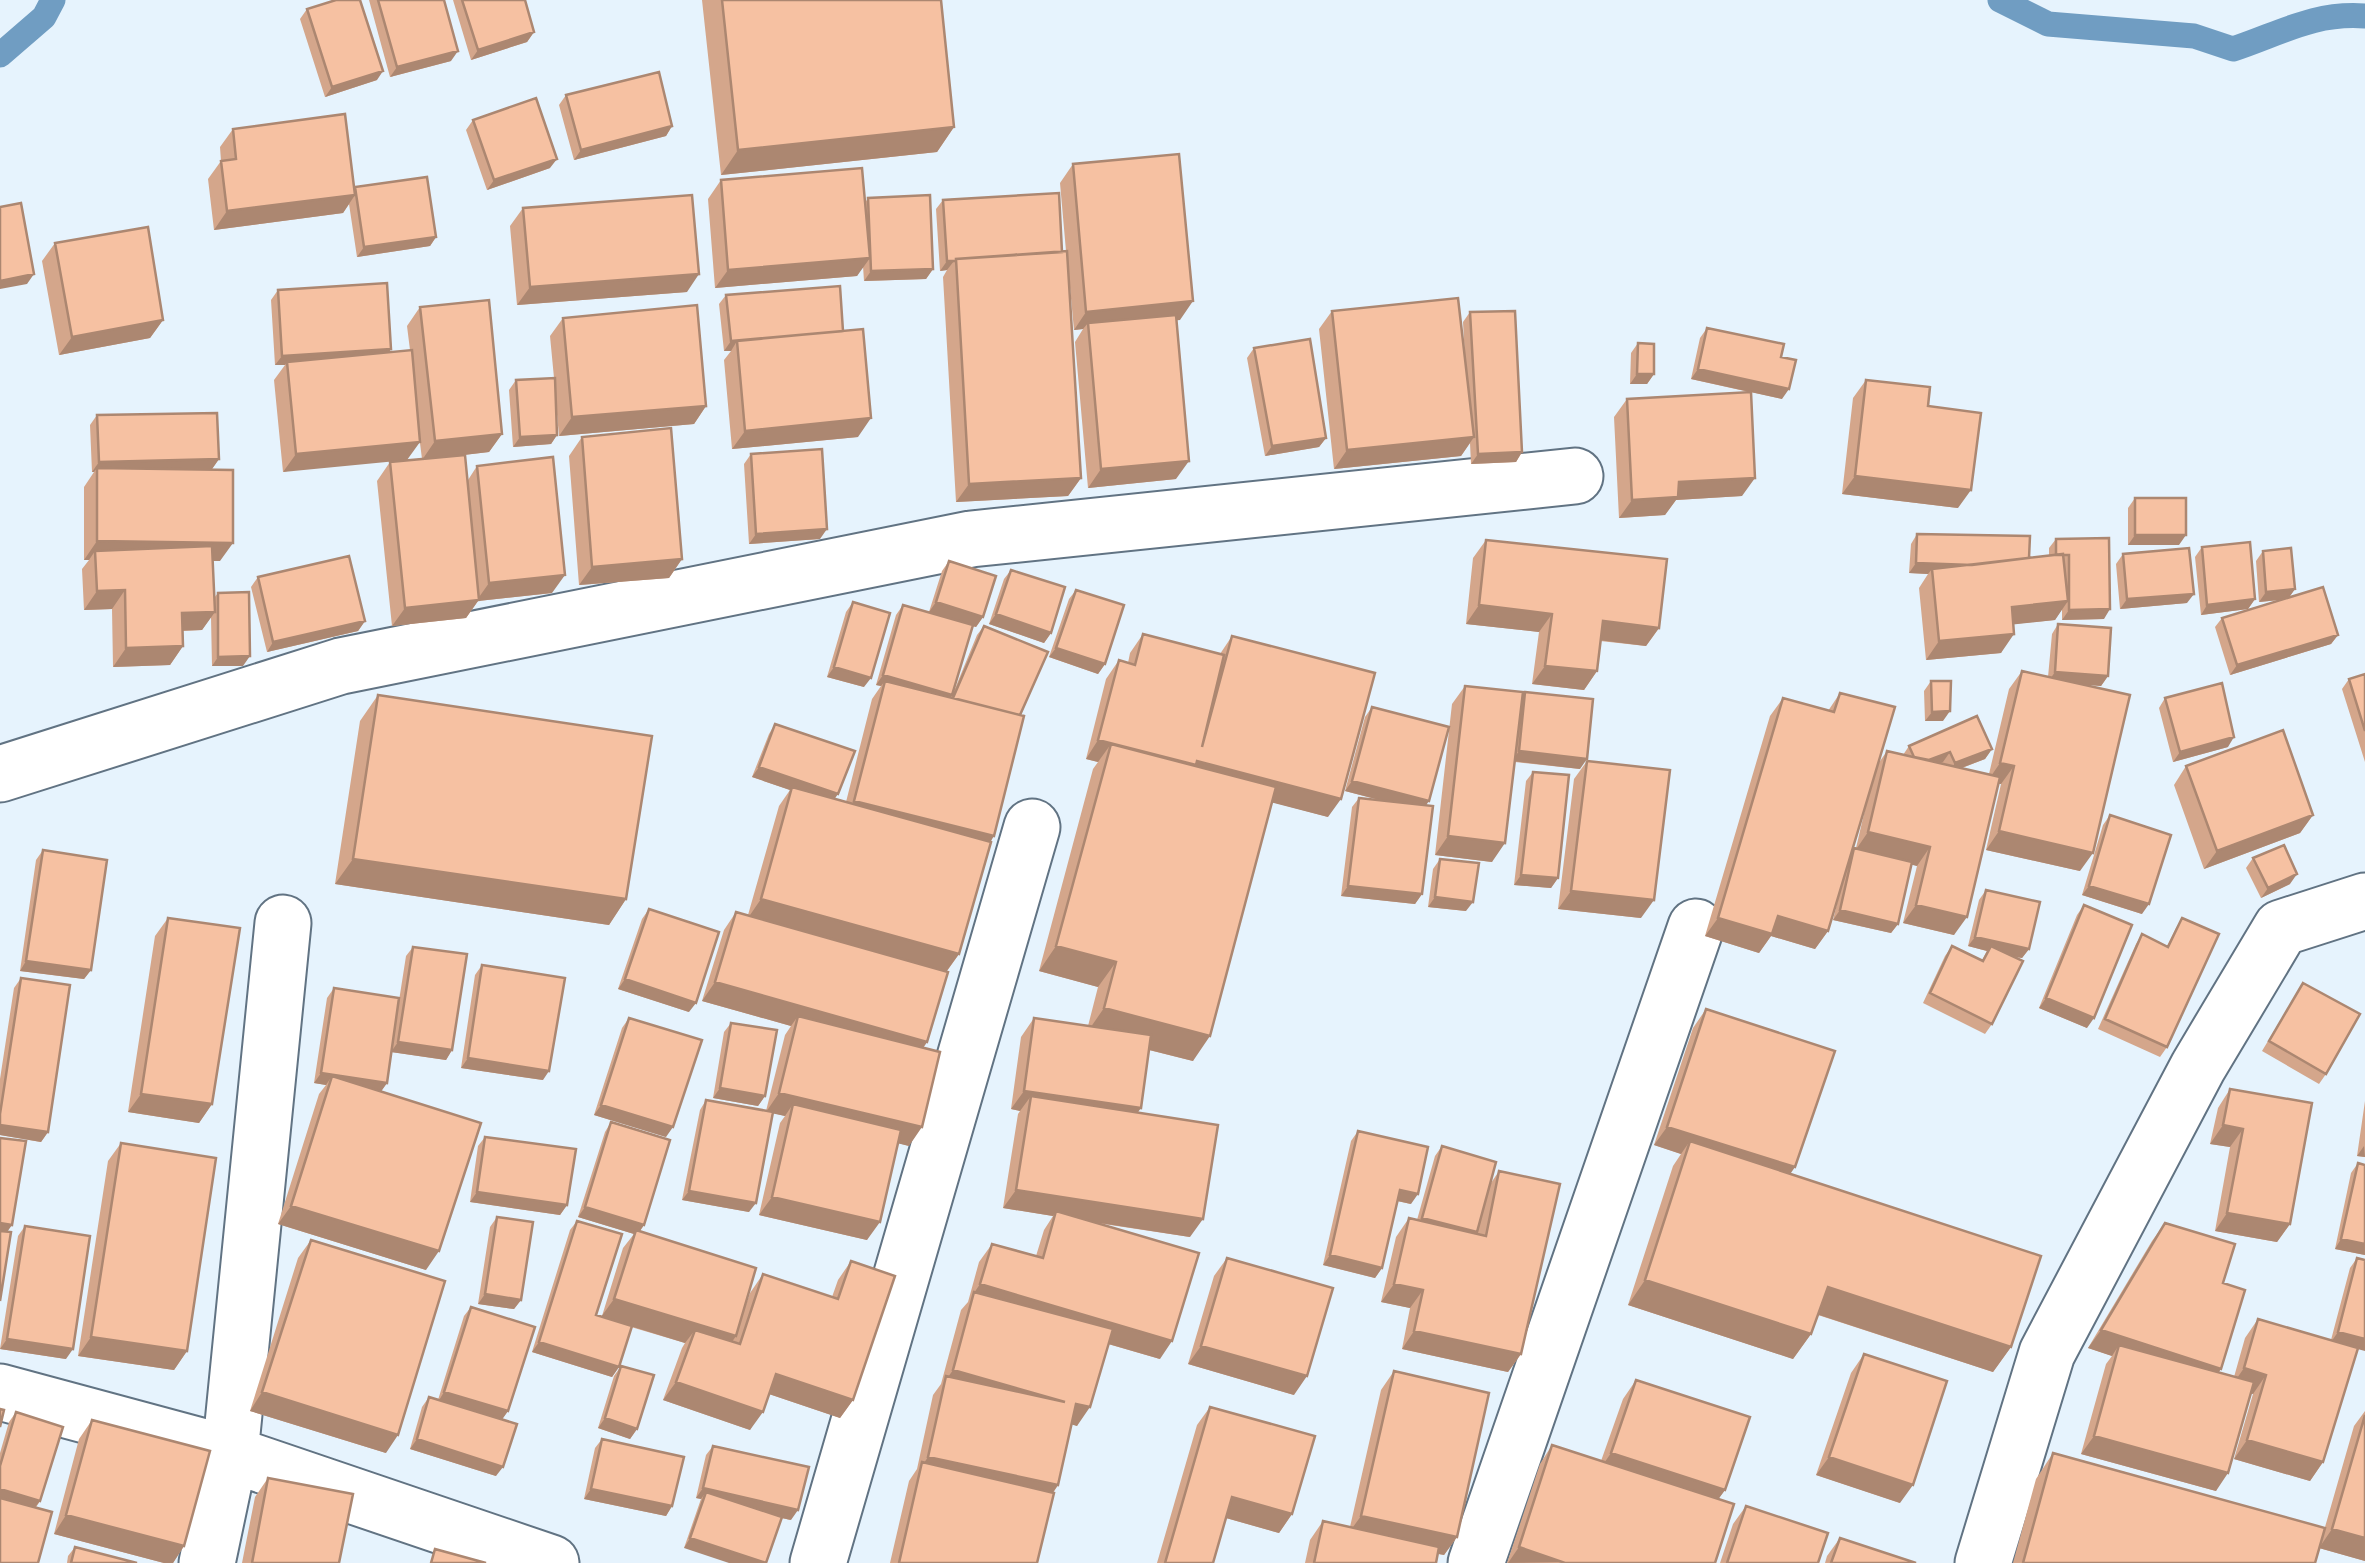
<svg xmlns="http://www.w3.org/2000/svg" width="2365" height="1563" font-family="'IBM Plex Serif',serif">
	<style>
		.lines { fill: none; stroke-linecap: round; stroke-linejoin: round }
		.stream { stroke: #709dc2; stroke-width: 25 }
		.street-casing { stroke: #617383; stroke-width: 59 }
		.street { stroke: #fff; stroke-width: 55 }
		.wall { fill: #d4a68b; fill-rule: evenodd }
		.shaded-wall { fill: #ac8771 }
		.building { fill: #f6c1a2; stroke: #ac8771; stroke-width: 2.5 }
	</style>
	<rect width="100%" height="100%" fill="#e6f3fd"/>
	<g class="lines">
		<path class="stream" d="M2000,0L2048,24L2194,36L2233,49C2279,34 2314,12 2365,16
			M0,55L44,17L53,0"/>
		<defs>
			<path id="street" d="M0,774L341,666L971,539L1575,476
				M0,1392L230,1454L551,1563
				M207,1563L230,1454L283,923
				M818,1563L1032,827
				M1476,1563L1696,927
				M1983,1563L2047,1353L2198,1067L2281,928L2365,901"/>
		</defs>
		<use href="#street" class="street-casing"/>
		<use href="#street" class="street"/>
	</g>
	<path class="wall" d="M369,0H444L451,61L390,77Z
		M453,0H525L534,32L527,42L471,60Z
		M702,0H941L954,127L937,152L721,175Z
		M307,9L377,80L325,97L300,19Z
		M566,95L672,126L666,136L574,160L559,105Z
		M473,120L550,168L487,190L466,130Z
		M233,129L354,188L436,237L430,246L357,257L349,204L343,213L214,230L208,179L221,161L220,147Z
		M1073,164L1180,320H1176V479L1088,488L1075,342L1083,329L1074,330L1069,277L1081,478L1068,496L956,502L943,277L947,270L940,271L936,209L943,200L1062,252L1066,251L1060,183Z
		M721,180L865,203L868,198L933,269L926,279L864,281L863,266L857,276L715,288L708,199Z
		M523,208L687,292L517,305L510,226Z
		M55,243L163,320L150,338L59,355L42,261Z
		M278,290L391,349L389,352L410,350L407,326L420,307L502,434L489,452L437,458L468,480L477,466L552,593L478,601L466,618L392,626L377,481L390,462L422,459L420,443L283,472L274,380L285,365H275L271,300Z
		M726,295L843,331L858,437L732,449L724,360L731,351H724L719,304Z
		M1332,311L1465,359L1463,322L1470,312L1522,452L1516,462L1471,464L1470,443L1461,456L1334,469L1319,329Z
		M563,318L706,406L694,424L559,436L556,403L557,435L551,444L513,447L509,390L516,380L554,378L550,336Z
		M1707,328L1781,357L1782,399L1751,392L1742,496L1676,500L1665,515L1619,518L1614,417L1627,399L1749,392L1691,379L1700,338Z
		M1638,343L1654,374L1647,384H1630L1631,353Z
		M1254,348L1326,438L1319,447L1265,456L1247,358Z
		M1866,380L1928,406L1958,508L1842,494L1853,398Z
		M97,415L219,459L212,469L220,561H213L214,598L218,593L243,666H212L211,617L202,630L183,631V646L170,665L113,667L112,609L84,610L82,569L89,560H84V487L94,472H92L90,425Z
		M582,437L682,559L669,578L579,585L569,456Z
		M751,454L820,539L749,544L744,464Z
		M2135,498L2179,545H2128V508Z
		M1917,534L2029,558L2049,556V548L2056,539L2109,538L2104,619L2062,620V609L2055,620L2013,624L2001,653L1926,660L1919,588L1928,574L1909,573L1911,544Z
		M1486,540L1659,628L1646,646L1600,641L1597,671L1584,690L1532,684L1539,632L1466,624L1473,558Z
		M2202,547L2255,599L2248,609L2201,615L2195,557Z
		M2263,551L2295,589L2289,597L2338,635L2331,644L2230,675L2215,627L2222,618L2280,600L2259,602L2256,561Z
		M2123,554L2187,603L2120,609L2116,564Z
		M949,561L983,617L976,627L972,626L954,691L977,635L984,626L1020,715L991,842L959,954L947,971L927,1042L923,1048L909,1146L898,1143L867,1240L759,1215L780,1123L785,1116L773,1113L749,1212L682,1200L700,1110L706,1100L766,1111L785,1035L791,1026L702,1001L724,930L736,912L748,915L779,806L790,790L752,777L769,734L775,724L835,799L846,802L872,699L881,686L876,685L896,615L903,605L929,612L942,571Z
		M1011,570L1051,633L1044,643L989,624L1004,579Z
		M258,577L365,621L358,631L267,652L251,587Z
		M1076,590L1105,664L1098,674L1049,657L1069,599Z
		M853,602L864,687L827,677L846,612Z
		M2058,624L2108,676L2101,686L2082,684L2080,871L1986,850L2001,784H1998L1954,935L1903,923L1917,866L1911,864L1898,924L1891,933L1833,920L1840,891L1828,931L1815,949L1771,936L1759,953L1705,936L1770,716L1783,698L1828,711L1840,693L1878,764L1887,751L1903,755L1909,746L1992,749L1985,759L1962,768L1989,774L2009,689L2022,671L2048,677L2052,634ZM1867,801L1856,848L1852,852Z
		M1143,634L1220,654L1232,636L1328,817L1272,802L1193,1061L1149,1050L1137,1112L1190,1237L1097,1223L1160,1359L1108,1344L1077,1426L1072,1424L1058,1485L1053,1493L1037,1563H890L909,1481L917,1469L933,1395L941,1384L961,1310L968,1302L979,1262L992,1244L1036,1256L1044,1230L1053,1216L1003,1208L1018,1114L1020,1111L1011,1109L1021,1037L1034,1018L1088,1026L1098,987L1039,971L1093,769L1098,762L1086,759L1106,679L1119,660L1128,663L1130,653Z
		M2365,674V762L2342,689L2349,679Z
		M1931,681L1943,721H1925L1924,691Z
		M1465,686L1522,696L1525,692L1580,769L1515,762L1492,862L1435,855L1452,704Z
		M378,695L626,899L609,925L335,884L360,721Z
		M2165,698L2228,747L2173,762L2159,708Z
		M1372,707L1426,805L1422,894L1415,904L1341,896L1352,807L1359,798L1379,800L1345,791L1365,717Z
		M1587,761L1641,918L1558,909L1574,779Z
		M2186,766L2313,815L2300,833L2204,869L2174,785Z
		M1533,772L1558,878L1551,888L1514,885L1526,781Z
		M2110,815L2142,914L2082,895L2103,825Z
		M43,850L91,970L84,979L20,971L36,860Z
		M2253,858L2290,884L2261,898L2246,868Z
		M1440,859L1466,911L1428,907L1433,869Z
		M1986,890L2029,949L2022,958L2014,957L1992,1024L1985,1034L1923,1003L1945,956L1952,946L1982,960L1987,951L1968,946L1979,900Z
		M2084,905L2087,1028L2039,1008L2077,915Z
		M649,909L689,1012L618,989L642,919Z
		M168,918L212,1104L199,1123L128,1112L155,936Z
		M2182,918L2167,1047L2160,1057L2098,1029L2136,944L2142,934L2167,946L2176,928Z
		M413,947L452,1050L446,1060L391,1052L406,956Z
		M482,965L543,1080L461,1068L475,975Z
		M21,978L48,1132L41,1142L0,1135V1079L14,988Z
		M2303,983L2326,1074L2319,1084L2262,1051Z
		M334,988L387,1083L381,1091L426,1270L278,1224L319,1094L326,1085L314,1083L327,998Z
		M1706,1009L1790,1174L2011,1347L1993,1372L1818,1315L1811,1334L1793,1359L1628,1305L1673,1166L1681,1154L1654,1145L1693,1028Z
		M629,1018L666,1137L594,1115L622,1028Z
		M731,1023L765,1096L758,1106L713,1098L724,1032Z
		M2230,1089L2290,1224L2277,1242L2215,1231L2230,1147L2210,1144L2218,1108Z
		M2365,1101V1157L2357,1156Z
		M611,1122L644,1225L640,1231L738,1327L750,1293L763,1274L832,1297L838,1280L851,1261L853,1400L840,1418L769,1394L750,1430L663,1400L682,1348L685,1343L631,1327L619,1367L612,1377L532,1352L570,1230L577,1221L596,1315L602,1316L623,1248L634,1234L578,1217L605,1132Z
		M1358,1131L1411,1204L1397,1201L1382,1268L1375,1278L1323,1265L1351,1141Z
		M485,1137L567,1205L560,1215L470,1202L478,1146Z
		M121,1143L187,1351L174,1370L78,1356L108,1161Z
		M1442,1146L1489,1186L1499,1171L1521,1354L1508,1372L1402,1349L1410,1308L1381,1302L1396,1237L1409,1218L1417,1220L1435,1156Z
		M2358,1163L2365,1255L2335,1249L2351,1173Z
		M497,1217L521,1300L514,1309L478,1304L490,1227Z
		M2165,1223L2223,1283L2221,1369L2218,1372L2234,1377L2245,1338L2258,1319L2331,1340L2350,1268L2357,1258L2358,1349L2323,1462L2310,1481L2234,1459L2253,1394L2251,1393L2216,1491L2081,1454L2106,1364L2112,1356L2088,1348L2152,1241Z
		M25,1226L66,1359L0,1349L18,1236Z
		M311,1240L386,1453L250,1411L298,1258Z
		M1227,1258L1294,1395L1188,1364L1214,1276Z
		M471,1307L508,1411L502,1419L496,1476L410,1449L422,1407L429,1397L438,1400L464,1316Z
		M1864,1354L1900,1503L1816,1475L1851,1373Z
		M621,1366L637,1429L630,1439L598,1428L614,1376Z
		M1394,1371L1457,1537L1444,1555L1438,1554L1436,1563H1305L1310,1540L1323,1521L1350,1527L1381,1390Z
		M1636,1380L1725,1490L1718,1499L1715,1563H1507L1540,1464L1552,1445L1601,1461L1623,1399Z
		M1210,1407L1292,1514L1279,1533L1226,1518L1213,1563H1157L1197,1425Z
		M2365,1411V1561L2319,1548L2354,1426Z
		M16,1412L40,1501L0,1563V1453L9,1422Z
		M92,1420L184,1546L173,1563H164L54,1534L79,1439Z
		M602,1439L672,1506L666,1516L584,1499L595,1448Z
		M713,1446L791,1520L781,1518L684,1548L701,1499L696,1498L706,1455Z
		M2053,1453L2315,1563H2013L2036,1479Z
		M268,1478L339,1563H242L255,1497Z
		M1746,1506L1818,1563H1720L1733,1524Z
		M1840,1538L1916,1563H1825L1827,1556Z
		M75,1547L137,1563H67L68,1556Z"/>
	<path class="shaded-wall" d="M534,32L527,42L471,60L478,50Z
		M458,51L451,61L390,77L397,67Z
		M383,71L377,80L325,97L332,87Z
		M672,126L666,136L574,160L581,150Z
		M954,127L937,152L721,175L738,150Z
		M557,159L550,168L487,190L494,180Z
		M355,195L343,213L214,230L227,211Z
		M436,237L430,246L357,257L364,247Z
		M870,258L857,276L715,288L728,270Z
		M947,261H954L947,270L940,271Z
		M933,269L926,279L864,281L871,271Z
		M34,274L27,284L0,289V281Z
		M699,274L687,292L517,305L530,287Z
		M1193,301L1180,320L1088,329V323L1083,329L1074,330L1086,312Z
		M163,320L150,338L59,355L72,337Z
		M731,341H737L731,351H724Z
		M391,349L384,359L287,362L285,365H275L282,356Z
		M1698,369L1789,389L1782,399L1691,379Z
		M1637,374H1654L1647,384H1630Z
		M706,406L694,424L559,436L572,417Z
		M871,418L858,437L732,449L745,431Z
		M502,434L489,452L422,460L435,441Z
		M557,435L551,444L513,447L520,437Z
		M1474,437L1461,456L1334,469L1347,450Z
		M1326,438L1319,447L1265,456L1272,446Z
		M420,442L407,460L283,472L296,454Z
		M1522,452L1516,462L1471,464L1478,454Z
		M219,459L212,469L97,468L94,472H92L99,462Z
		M1189,461L1176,479L1088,488L1101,469Z
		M1855,476L1971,490L1958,508L1842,494Z
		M1081,478L1068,496L956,502L969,484Z
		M1755,478L1742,496L1676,500L1665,515L1619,518L1632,500L1679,482Z
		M827,529L820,539L749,544L756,534Z
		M2135,535H2186L2179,545H2128Z
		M97,541L233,543L220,561L96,560L95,551L89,560H84Z
		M682,559L669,578L579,585L592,567Z
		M1916,563L2028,566L1932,569L1928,574L1909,573Z
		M565,575L552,593L478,601L466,618L392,626L405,608L477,600L489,583Z
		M2295,589L2288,599L2259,602L2266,592Z
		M125,590L112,609L84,610L97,591Z
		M2194,594L2187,603L2120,609L2127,599Z
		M2255,599L2248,609L2201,615L2207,605Z
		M2068,601L2055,620L1999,626L2012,607Z
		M936,602L983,617L976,627L929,612Z
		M1479,605L1552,614L1539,632L1466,624Z
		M2110,609L2104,619L2062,620L2069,610Z
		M215,612L202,630L170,631L182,613Z
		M996,614L1051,633L1044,643L989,624Z
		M365,621L358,631L267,652L273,642Z
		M1603,621L1659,628L1646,646L1590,639Z
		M2014,634L2001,653L1926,660L1939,641Z
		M2338,635L2331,644L2230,675L2237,665Z
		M183,646L170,665L113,667L126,648Z
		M1056,648L1105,664L1098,674L1049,657Z
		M250,656L243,666H212L218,657Z
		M1545,666L1597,671L1584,690L1532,684Z
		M834,667L871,678L864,687L827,677Z
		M2055,672L2108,676L2101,686L2048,682Z
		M883,675L952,695L946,705L885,681L881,686L876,685Z
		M1950,711L1943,721H1925L1932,712Z
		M2234,737L2228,747L2173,762L2180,752Z
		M1098,740L1197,761L1341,799L1328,817L1185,780L1111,744L1098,762L1086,759Z
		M1992,749L1985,759L1948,773L1955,763Z
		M1519,751L1587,759L1580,769L1512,761Z
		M1950,752L1943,762L1910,775L1917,765Z
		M2000,763L2014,766L2001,784L1987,782Z
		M759,767L838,794L831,804L752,777Z
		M1352,781L1429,801L1422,811L1345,791Z
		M854,801L994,836L982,855L841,820Z
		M2313,815L2300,833L2204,869L2217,851Z
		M1999,831L2093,853L2080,871L1986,850Z
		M1868,832L1930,847L1917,866L1855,851Z
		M1448,836L1505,843L1492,862L1435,855Z
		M353,859L626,899L609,925L335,884Z
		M2297,874L2290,884L2261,898L2268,888Z
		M1521,875L1558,878L1551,888L1514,885Z
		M1348,886L1422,894L1415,904L1341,896Z
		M2089,886L2149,904L2142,914L2082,895Z
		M1571,891L1654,900L1641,918L1558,909Z
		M1435,897L1473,902L1466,911L1428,907Z
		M761,899L959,954L946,972L748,918Z
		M1916,905L1967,917L1954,935L1903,923Z
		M1840,910L1898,924L1891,933L1833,920Z
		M1778,916L1828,931L1815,949L1771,936L1759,953L1705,936L1718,918Z
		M1975,937L2029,949L2022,958L1988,951L1991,946L1987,951L1968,946Z
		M1056,946L1116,962L1098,987L1039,971Z
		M26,961L91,970L84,979L20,971Z
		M625,979L696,1003L689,1012L618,989Z
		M715,982L927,1042L914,1061L798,1016L791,1026L702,1001Z
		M2046,998L2094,1018L2087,1028L2039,1008Z
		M1104,1008L1210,1036L1193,1061L1086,1034Z
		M398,1042L452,1050L446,1060L391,1052Z
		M468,1058L549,1071L543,1080L461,1068Z
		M321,1073L387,1083L380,1093L332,1076L326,1085L314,1083Z
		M720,1088L765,1096L758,1106L713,1098Z
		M1024,1091L1141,1108L1128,1126L1031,1096L1020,1111L1011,1109Z
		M779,1093L922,1127L909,1146L790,1117L793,1104L785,1116L766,1112Z
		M141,1094L212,1104L199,1123L128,1112Z
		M601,1105L673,1127L666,1137L594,1115Z
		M0,1125L48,1132L41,1142L0,1135Z
		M2223,1125L2243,1129L2230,1147L2210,1144Z
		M1667,1127L1795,1167L1782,1186L1690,1141L1681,1154L1654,1145Z
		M2364,1146L2365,1157L2357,1156Z
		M1016,1190L1203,1219L1190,1237L1055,1216L1056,1211L1053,1216L1003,1208Z
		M1400,1190L1418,1194L1411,1204L1393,1200Z
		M689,1191L756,1203L749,1212L682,1200Z
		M477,1192L567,1205L560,1215L470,1202Z
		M772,1197L880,1222L867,1240L759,1215Z
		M291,1206L439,1251L426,1270L278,1224Z
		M585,1207L644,1225L637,1235L636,1230L634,1234L578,1217Z
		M2227,1213L2290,1224L2277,1242L2215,1231Z
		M1422,1218L1477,1232L1470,1242L1415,1227Z
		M0,1223L12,1225L5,1235L0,1234Z
		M2341,1239L2365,1244V1255L2335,1249Z
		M1330,1255L1382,1268L1375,1278L1323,1265Z
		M1645,1280L1811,1334L1793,1359L1628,1305Z
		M980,1284L1172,1341L1160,1359L971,1304L974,1293Z
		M1394,1284L1423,1290L1410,1308L1381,1302Z
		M1828,1287L2011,1347L1993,1372L1810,1312Z
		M485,1294L521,1300L514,1309L478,1304Z
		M614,1299L736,1336L723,1355L695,1330L685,1343L601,1317Z
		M2101,1330L2221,1369L2208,1387L2119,1345L2112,1356L2088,1348Z
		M1414,1331L1521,1354L1508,1372L1402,1349Z
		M2338,1332L2365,1339V1351L2331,1342Z
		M91,1337L187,1351L174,1370L78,1356Z
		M7,1339L73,1349L66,1359L0,1349Z
		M539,1342L619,1367L612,1377L532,1352Z
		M1201,1346L1307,1376L1294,1395L1188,1364Z
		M2244,1368L2266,1375L2253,1394L2231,1387Z
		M953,1370L1065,1402L946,1380Z
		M776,1374L853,1400L840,1418L763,1392Z
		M676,1382L763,1412L750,1430L663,1400Z
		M262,1392L398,1435L386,1453L250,1411Z
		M444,1392L508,1411L501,1421L438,1402Z
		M1076,1404L1090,1407L1077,1426L1063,1422Z
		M605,1418L637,1429L630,1439L598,1428Z
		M2094,1436L2228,1473L2216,1491L2081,1454Z
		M417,1439L503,1467L496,1476L410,1449Z
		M2247,1440L2323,1462L2310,1481L2234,1459Z
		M1611,1453L1725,1490L1712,1508L1598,1472Z
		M928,1457L1058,1485L1045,1504L920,1469Z
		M1829,1457L1913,1485L1900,1503L1816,1475Z
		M703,1488L798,1510L791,1520L703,1500L706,1492L701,1499L696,1498Z
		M0,1489L40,1501L33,1510L0,1501Z
		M591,1489L672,1506L666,1516L584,1499Z
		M1232,1497L1292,1514L1279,1533L1219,1516Z
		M66,1515L184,1546L173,1563H164L54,1534Z
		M1361,1516L1457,1537L1444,1555L1348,1534Z
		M2332,1529L2365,1538V1561L2319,1548Z
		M690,1538L765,1563H729L684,1548Z
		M1519,1547L1566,1562L1508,1563Z"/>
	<path class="building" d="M336,0H360L383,71L332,87L307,9Z
		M378,0H444L458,51L397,67Z
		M462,0H525L534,32L478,50Z
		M722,0H941L954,127L738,150Z
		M659,72L672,126L581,150L566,95Z
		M536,98L557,159L494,180L473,120Z
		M345,114L355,195L227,211L221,161L236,159L233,129Z
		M1179,154L1193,301L1086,312L1073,164Z
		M862,168L870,258L728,270L721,180Z
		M427,177L436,237L364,247L355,187Z
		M1059,193L1062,252L956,259V261H947L943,200Z
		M692,195L699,274L530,287L523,208Z
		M930,195L933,269L871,271L868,198Z
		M21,203L34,274L0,281V207Z
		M148,227L163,320L72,337L55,243Z
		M1067,251L1081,478L969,484L956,259Z
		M387,283L391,349L282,356L278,290Z
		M840,286L843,331L731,341L726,295Z
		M1458,298L1474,437L1347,450L1332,311Z
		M489,300L502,434L435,441L420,307Z
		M697,305L706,406L572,417L563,318Z
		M1515,311L1522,452L1478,454L1470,312Z
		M1176,315L1189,461L1101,469L1088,323Z
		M1707,328L1784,344L1781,357L1796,360L1789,389L1698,369Z
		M863,329L871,418L745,431L737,341Z
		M1310,339L1326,438L1272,446L1254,348Z
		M1638,343L1654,344V374H1637Z
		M412,350L420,442L296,454L287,362Z
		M555,378L557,435L520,437L516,380Z
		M1866,380L1930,387L1928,406L1981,413L1971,490L1855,476Z
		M1751,392L1755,478L1679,482L1678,497L1632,500L1627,399Z
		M217,413L219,459L99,462L97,415Z
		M671,428L682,559L592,567L582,437Z
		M822,449L827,529L756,534L751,454Z
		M465,455L479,600L405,608L390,462Z
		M553,457L565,575L489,583L477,466Z
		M97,468L233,470V543L97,541Z
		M2135,498H2186V535H2135Z
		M1917,534L2030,536L2029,558L1972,565L1916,563Z
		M2109,538L2110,609L2069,610V555H2056V539Z
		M1486,540L1667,559L1659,628L1603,621L1597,671L1545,666L1552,614L1479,605Z
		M2250,542L2255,599L2207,605L2202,547Z
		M212,546L215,612L182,613L183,646L126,648L125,590L97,591L95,551Z
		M2189,548L2194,594L2127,599L2123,554Z
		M2291,548L2295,589L2266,592L2263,551Z
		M2063,554L2068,601L2012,607L2014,634L1939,641L1932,569Z
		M349,556L365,621L273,642L258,577Z
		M949,561L996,576L983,617L936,602Z
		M1011,570L1065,587L1051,633L996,614Z
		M2323,587L2338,635L2237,665L2222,618Z
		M1076,590L1124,605L1105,664L1056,648Z
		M249,592L250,656L218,657V593Z
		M853,602L890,613L871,678L834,667Z
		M903,605L973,625L952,695L883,675Z
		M2058,624L2111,628L2108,676L2055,672Z
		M984,626L1048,652L1020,715L953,698Z
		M1143,634L1224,655L1202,747L1232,636L1375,673L1341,799L1197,761L1196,765L1098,740L1119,660L1135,665Z
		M2022,671L2130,695L2093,853L1999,831L2014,766L2000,763Z
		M2365,674V731L2349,679Z
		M885,681L1024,716L994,836L854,801Z
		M1931,681H1951L1950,711L1932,712Z
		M2222,683L2234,737L2180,752L2165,698Z
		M1465,686L1523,692L1505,843L1448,836Z
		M1525,692L1593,699L1587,759L1519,751Z
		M1840,693L1895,707L1828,931L1778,916L1772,934L1718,918L1783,698L1834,712Z
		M378,695L652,736L626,899L353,859Z
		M1372,707L1449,727L1429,801L1352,781Z
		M1977,716L1992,749L1955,763L1950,752L1929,760L1914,757L1909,746Z
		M775,724L855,751L838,794L759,767Z
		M2283,730L2313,815L2217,851L2186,766Z
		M1111,744L1276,787L1210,1036L1104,1008L1116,962L1056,946Z
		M1887,751L2000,777L1967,917L1916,905L1930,847L1868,832Z
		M1587,761L1670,770L1654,900L1571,891Z
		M1533,772L1569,775L1558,878L1521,875Z
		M792,787L991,842L959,954L761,899Z
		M1359,798L1433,806L1422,894L1348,886Z
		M2110,815L2171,835L2149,904L2089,886Z
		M2284,845L2297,874L2268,888L2253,858Z
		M1854,848L1912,862L1898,924L1840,910Z
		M43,850L107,860L91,970L26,961Z
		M1440,859L1479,863L1473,902L1435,897Z
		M1986,890L2040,902L2029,949L1975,937Z
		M2084,905L2132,925L2094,1018L2046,998Z
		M649,909L719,932L696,1003L625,979Z
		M736,912L948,972L927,1042L715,982Z
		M168,918L240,928L212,1104L141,1094Z
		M2182,918L2219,934L2167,1047L2105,1019L2142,934L2168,947Z
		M1952,946L1983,961L1991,946L2023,961L1992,1024L1930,993Z
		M413,947L467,954L452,1050L398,1042Z
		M482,965L565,978L549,1071L468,1058Z
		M21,978L70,985L48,1132L0,1125V1114Z
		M2303,983L2360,1014L2326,1074L2269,1041Z
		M334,988L399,998L387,1083L321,1073Z
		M1706,1009L1835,1051L1795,1167L1667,1127Z
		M798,1016L940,1052L922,1127L779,1093Z
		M629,1018L702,1040L673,1127L601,1105Z
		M1034,1018L1151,1035L1141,1108L1024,1091Z
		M731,1023L777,1030L765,1096L720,1088Z
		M332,1076L481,1123L439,1251L291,1206Z
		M2230,1089L2312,1103L2290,1224L2227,1213L2243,1129L2223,1125Z
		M1031,1096L1218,1125L1203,1219L1016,1190Z
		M706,1100L773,1112L756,1203L689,1191Z
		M793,1104L901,1130L880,1222L772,1197Z
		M611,1122L670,1140L644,1225L585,1207Z
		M1358,1131L1428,1147L1418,1194L1400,1190L1382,1268L1330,1255Z
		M485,1137L576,1149L567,1205L477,1192Z
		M0,1138L26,1141L12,1225L0,1223Z
		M1690,1141L2041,1256L2011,1347L1828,1287L1811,1334L1645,1280Z
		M121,1143L216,1158L187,1351L91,1337Z
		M1442,1146L1496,1162L1477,1232L1422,1218Z
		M2358,1163L2365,1165V1244L2341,1239Z
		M1499,1171L1560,1184L1521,1354L1414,1331L1423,1290L1394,1284L1409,1218L1486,1236Z
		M1056,1211L1199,1253L1172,1341L980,1284L992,1244L1043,1258Z
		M497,1217L533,1222L521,1300L485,1294Z
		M577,1221L622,1234L596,1315L632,1326L619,1367L539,1342Z
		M2165,1223L2235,1244L2223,1283L2245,1290L2221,1369L2101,1330Z
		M25,1226L90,1236L73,1349L7,1339Z
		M636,1230L756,1268L736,1336L614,1299Z
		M0,1231L11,1232L0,1301Z
		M311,1240L445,1281L398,1435L262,1392Z
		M1227,1258L1333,1288L1307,1376L1201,1346Z
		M2357,1258L2365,1260V1339L2338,1332Z
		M851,1261L895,1276L853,1400L776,1374L763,1412L676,1382L695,1330L740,1344L763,1274L838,1299Z
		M974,1292L1113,1329L1090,1407L1076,1404L1058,1485L928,1457L946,1376L1065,1402L953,1370Z
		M471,1307L535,1327L508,1411L444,1392Z
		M2258,1319L2358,1348L2323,1462L2247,1440L2266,1375L2244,1368Z
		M2119,1345L2254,1382L2228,1473L2094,1436Z
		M1864,1354L1947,1381L1913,1485L1829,1457Z
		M621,1366L654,1375L637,1429L605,1418Z
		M1394,1371L1489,1393L1457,1537L1361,1516Z
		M1636,1380L1750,1417L1725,1490L1611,1453Z
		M429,1397L517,1424L503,1467L417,1439Z
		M1210,1407L1315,1436L1292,1514L1232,1497L1213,1563H1165Z
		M0,1409L4,1410L0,1427Z
		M16,1412L63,1427L40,1501L0,1489V1466Z
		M2365,1415V1538L2332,1529Z
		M92,1420L210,1451L184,1546L66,1515Z
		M602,1439L684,1457L672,1506L591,1489Z
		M1552,1445L1734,1504L1715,1563H1565L1519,1547Z
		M713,1446L809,1467L798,1510L703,1488Z
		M2053,1453L2325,1528L2315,1563H2023Z
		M922,1462L1054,1493L1037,1563H899Z
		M268,1478L353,1494L339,1563H252Z
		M706,1492L782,1517L766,1563L690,1538Z
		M0,1498L52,1512L38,1563H0Z
		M1746,1506L1828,1533L1818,1563H1727Z
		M1323,1521L1439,1547L1436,1563H1314Z
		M1840,1538L1916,1563H1831Z
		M75,1547L137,1563H71Z
		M435,1549L486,1563H431Z"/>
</svg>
